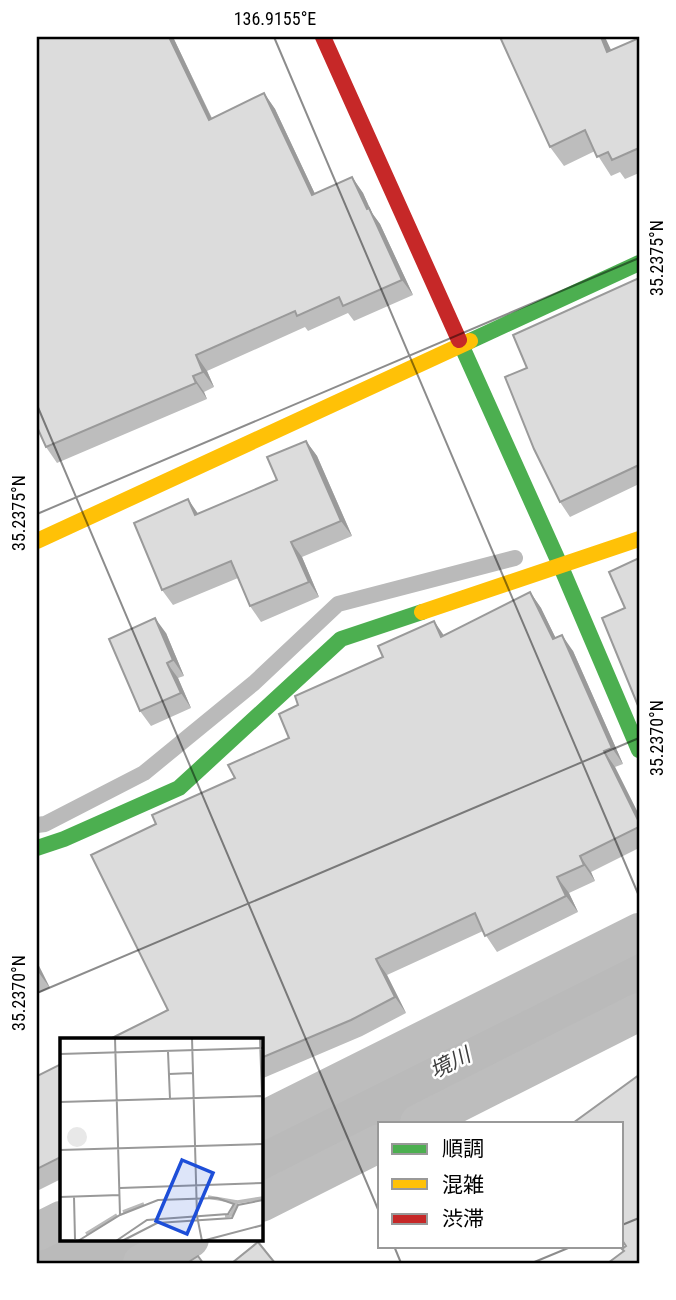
<svg xmlns="http://www.w3.org/2000/svg" width="676" height="1300" font-family="'Roboto Condensed','Noto Sans JP',sans-serif">
	<style>
		.lines { fill: none; stroke-linecap: round; stroke-linejoin: round }
		.stream { stroke: #bababa; stroke-width: 16 }
		.river { stroke: #bababa; stroke-width: 96 }
		.street { stroke: #bdbdbd; stroke-width: 38 }
		.fast { stroke: #4caf50; stroke-width: 16 }
		.slow { stroke: #ffc107; stroke-width: 16 }
		.jam { stroke: #c62828; stroke-width: 16 }
		.wall { fill: #bdbdbd }
		.shaded-wall { fill: #9a9a9a }
		.building { fill: #dcdcdc; stroke: #9a9a9a; stroke-width: 2 }
		.ticks { fill: none; stroke: #000; stroke-width: 2; stroke-opacity: 0.45 }
		.labels { text-anchor: middle; dominant-baseline: central; stroke-width: 5; stroke-linejoin: round; paint-order: stroke }
		.water-label { font-size: 21px; font-style: italic; fill: #3e3e3e; stroke: #fff }
		.inset-river { fill: none; stroke: #bababa; stroke-width: 3.5 }
		.inset-road { fill: none; stroke: #999; stroke-width: 2 }
		.view { fill: #1d4ed8; fill-opacity: 0.15; stroke: #1d4ed8; stroke-width: 3.5 }
		.inset-edge { fill: none; stroke: #000; stroke-width: 3.5 }
		.neatline { fill: none; stroke: #000; stroke-width: 2.5 }
		.ticks-label { font-size: 18px; text-anchor: middle; fill: #000 }
	</style>
	<rect width="100%" height="100%" fill="#fff"/>
	<g class="lines">
		<path class="stream" d="M37,825L45,824L144,773L254,683L338,604L515,558"/>
		<path class="river" d="M261,1158L639,968
			M54,1263L102,1239"/>
		<path class="street" d="M261,1121L639,932
			M419,1123L639,1012
			M261,1203L380,1143
			M37,1232L61,1220
			M142,1263L190,1239"/>
		<path class="fast" d="M459,340L561,567L639,750
			M470,341L639,263
			M37,848L64,839L179,788L341,639L422,612"/>
		<path class="slow" d="M37,541L470,341
			M422,612L639,539"/>
		<path class="jam" d="M323,37L459,340"/>
	</g>
	<path class="wall" d="M37,37H173L212,118L264,93L275,109L315,194L352,177L363,193L372,213L380,224L413,295L354,321L348,313L308,331L305,327L207,371L214,387L204,392L207,399L57,463L46,447Z
		M639,38V173L625,179L620,172L611,176L595,151L564,166L550,147Z
		M639,278V484L570,517L560,502L527,368Z
		M306,441L317,456L352,536L302,557L319,597L261,622L250,606L238,578L173,605L162,590L277,480Z
		M530,592L541,608L555,637L573,651L623,764L615,767L639,815V848L591,872L595,881L569,893L578,912L497,952L483,931L387,975L406,1013L362,1036L261,1079V1039L168,1010L156,824L235,778L289,738L444,635Z
		M166,633L184,676L178,678L191,708L151,726L140,711Z
		M37,962L50,988L37,994Z
		M61,1064V1179L37,1191V1076Z"/>
	<path class="shaded-wall" d="M169,37H173L220,136L209,120Z
		M601,37H605L621,71L607,52Z
		M264,93L275,109L323,211L312,195Z
		M352,177L363,193L372,213L380,224L413,295L402,280Z
		M196,355L207,371L214,387L203,372Z
		M193,376L204,392L207,399L196,383Z
		M306,441L317,456L352,536L341,521Z
		M188,499L199,515H195Z
		M291,542L302,557L319,597L309,582Z
		M530,592L541,608L564,655L553,639Z
		M155,618L166,633L184,676L173,660Z
		M434,621L445,637H441Z
		M562,635L573,651L623,764L612,748Z
		M167,663L178,678L191,708L181,693Z
		M604,751L615,767L639,815V822Z
		M580,856L591,872L595,881L584,865Z
		M557,877L569,893L578,912L566,896Z
		M376,959L387,975L406,1013L395,997Z
		M37,962L50,988L39,973L37,968Z"/>
	<path class="building" d="M37,37H169L209,120L264,93L312,195L352,177L367,209L369,208L402,280L343,306L339,297L297,316L295,311L196,355L203,372L193,376L196,383L46,447L37,427Z
		M500,37H601L607,52L639,38V148L612,160L608,152L597,157L585,130L550,147Z
		M639,278V465L560,502L534,449L505,377L527,368L513,335Z
		M306,441L341,521L291,542L309,582L250,606L231,561L162,590L134,523L188,499L195,515L277,480L267,457Z
		M639,558V708L602,618L625,608L609,572Z
		M530,592L553,639L562,635L612,748L604,751L639,822V827L580,856L584,865L557,877L566,896L485,936L475,913L376,959L395,997L351,1020L261,1058V1039H110L168,1010L91,855L156,824L152,815L235,778L228,765L289,738L279,714L298,705L295,696L383,657L378,646L434,621L441,637Z
		M155,618L173,660L167,663L181,693L140,711L109,639Z
		M61,1064V1157L37,1169V1076Z
		M639,1075V1263H608L624,1251L622,1249L626,1246L622,1240V1123H573Z
		M258,1242L275,1263H232Z
		M198,1256L203,1263H187Z"/>
	<path class="ticks" d="M274,37L639,896M37,405L380,1214M37,514L639,258M37,993L639,738M622,1225L639,1218M394,1246L401,1263M532,1263L573,1246"/>
	<g class="labels">
		<g class="water-label">
			<text transform="translate(450 1063) rotate(-27)">境川</text>
		</g>
	</g>
	<g transform="translate(60 1038)">
		<rect width="203" height="203" fill="#fff"/>
		<path d="M7 99a10 10 0 1 1 20 0a10 10 0 1 1-20 0Z" fill="#e8e8e8"/>
		<path class="inset-river" d="M148,159L177,164M63,174L84,166M165,178L171,177L177,164L203,160M26,196L57,177"/>
		<path class="inset-road" d="M55,0L60,177M132,0L137,178L142,203M200,0L203,87M108,14L110,61M0,16L203,10M109,36L133,35M0,64L203,58M0,112L203,106M60,150L203,145M0,159L60,157M14,159L15,201M18,203L60,177L98,162L157,160L174,166L168,176L87,182L56,203M62,203L97,185L172,180L178,167L203,162M142,203L203,187"/>
		<path class="view" d="M122,122L153,135L127,196L96,183Z"/>
		<rect width="203" height="203" class="inset-edge"/>
	</g>
	<rect width="676" height="1300" fill="none" stroke="#ffffff" stroke-width="77"/>
	<rect x="378" y="1122" width="245" height="126" fill="#ffffff" stroke="#999999" stroke-width="2"/>
	<rect x="392" y="1144" width="35" height="10" fill="#4caf50" stroke="#999999" stroke-width="2"/>
	<text x="442" y="1156" font-size="21" fill="#000000">順調</text>
	<rect x="392" y="1179" width="35" height="10" fill="#ffc107" stroke="#999999" stroke-width="2"/>
	<text x="442" y="1192" font-size="21" fill="#000000">混雑</text>
	<rect x="392" y="1214" width="35" height="10" fill="#c62828" stroke="#999999" stroke-width="2"/>
	<text x="442" y="1226" font-size="21" fill="#000000">渋滞</text>
	<rect x="38" y="38" width="600" height="1224" class="neatline"/>
	<g class="ticks-label">
		<text x="275" y="25">136.9155°E</text>
		<text transform="translate(657 258) rotate(-90)" y="6">35.2375°N</text>
		<text transform="translate(19 513) rotate(-90)" y="6">35.2375°N</text>
		<text transform="translate(657 738) rotate(-90)" y="6">35.2370°N</text>
		<text transform="translate(19 993) rotate(-90)" y="6">35.2370°N</text>
	</g>
</svg>
